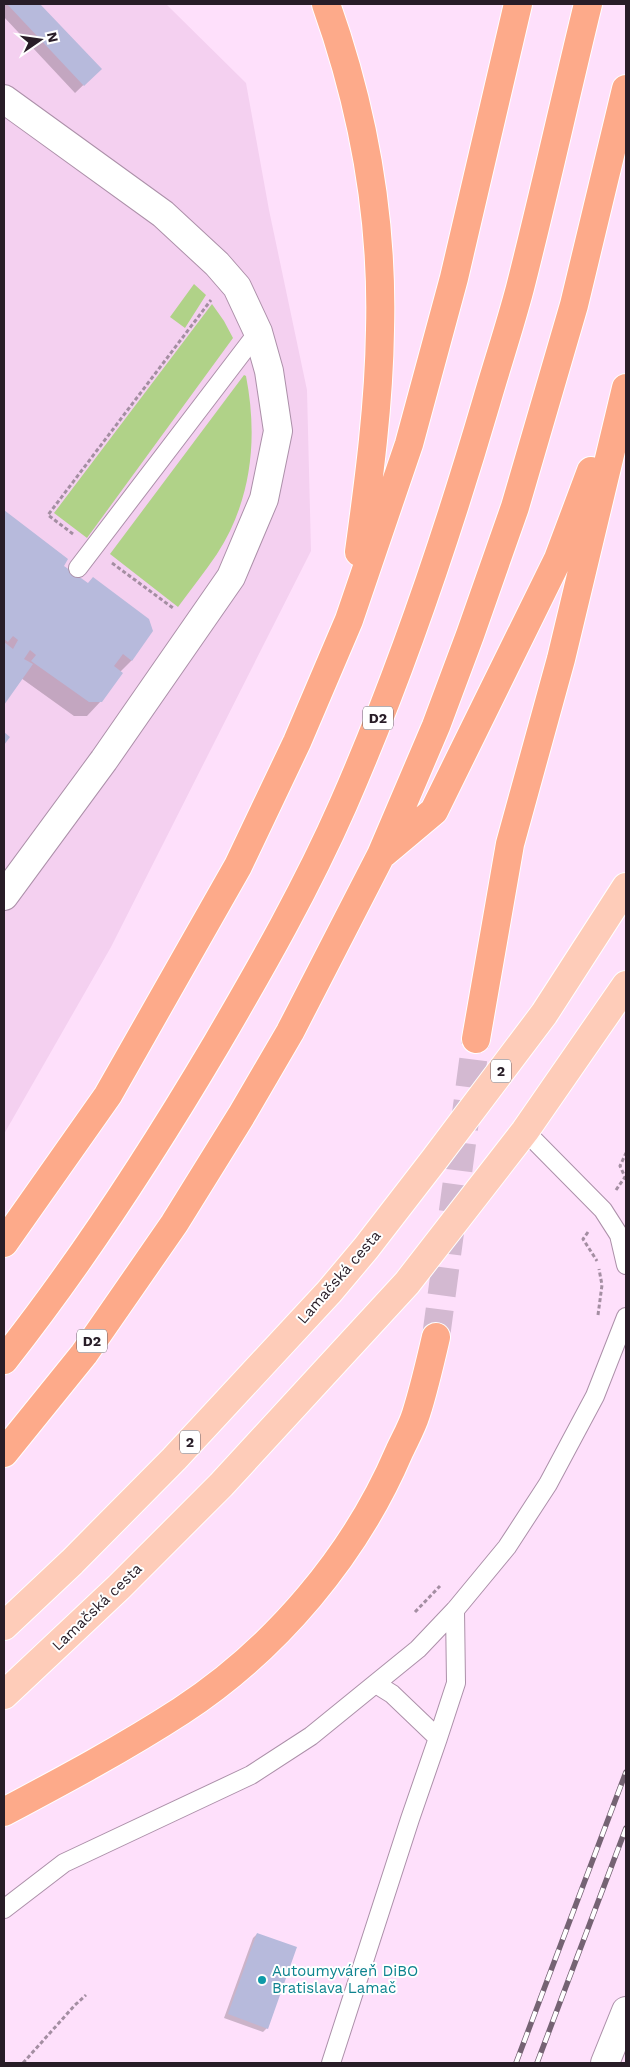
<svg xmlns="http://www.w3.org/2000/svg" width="630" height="2067" font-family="'Work Sans',sans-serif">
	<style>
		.built { fill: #f4d0f0 }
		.green { fill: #b0d288 }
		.shadow { fill: #0003 }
		.building { fill: #b7badc }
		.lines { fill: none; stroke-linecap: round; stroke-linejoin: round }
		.highway-tunnel { stroke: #d3b9d1; stroke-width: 28; stroke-dasharray: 28 14; stroke-linecap: butt }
		.lane-casing { stroke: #ac90a9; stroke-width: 20 }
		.street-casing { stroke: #ac90a9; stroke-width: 30 }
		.primary-casing { stroke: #fff; stroke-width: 30 }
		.highway-casing { stroke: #fff; stroke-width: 30 }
		.path { stroke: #a48ea2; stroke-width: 3; stroke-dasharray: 4 2.5; stroke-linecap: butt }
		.lane { stroke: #fff; stroke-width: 18 }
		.street { stroke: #fff; stroke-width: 28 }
		.primary { stroke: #feccb9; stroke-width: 28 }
		.highway { stroke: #fdaa8a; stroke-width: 28 }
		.rail-casing { stroke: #756373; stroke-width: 5.5 }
		.rail { stroke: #fff; stroke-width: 4; stroke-dasharray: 11; stroke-linecap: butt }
		.culture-dot { fill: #0f9aa8; stroke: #fff; stroke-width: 2 }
		.labels { text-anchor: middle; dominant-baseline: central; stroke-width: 4; stroke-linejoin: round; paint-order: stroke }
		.shield { fill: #fff; stroke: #686168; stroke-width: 1 }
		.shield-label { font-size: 14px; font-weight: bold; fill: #281d27 }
		.street-label { font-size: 15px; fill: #281d27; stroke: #fff }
		.culture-label { font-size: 15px; fill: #0d838f; stroke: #fff; text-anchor: start }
	</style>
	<rect width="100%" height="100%" fill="#fee0fb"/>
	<path class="built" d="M4,4H166L246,83L269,210L307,390L311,551L111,947L4,1134Z"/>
	<path class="green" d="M194,284L206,295L185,328L170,317Z
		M212,304L224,321L233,338L87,538L54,513Z
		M244,375L246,376C258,438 252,500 217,554C205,572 191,589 178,607L110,554Z"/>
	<path class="shadow" d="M4,4H38L100,69L75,93L4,17Z
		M4,511L67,559L63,566L152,631L131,661L120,672L101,701L87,716H74L21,678L4,703Z
		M257,1934L267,2028L263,2032L224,2018L253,1938Z"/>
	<path class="building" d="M7,4H40L102,69L84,86Z
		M4,510L68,559L64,566L88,583L93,577L149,619L153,631L132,661L123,654L114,666L123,673L102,702H89L31,661L36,655L30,650L24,659L33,664L4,705V642L13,649L18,640L13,636L8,642L4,639Z
		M4,732L10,737L4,745Z
		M257,1933L297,1947L268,2029L228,2014Z"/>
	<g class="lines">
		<path class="highway-tunnel" d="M436,1337L476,1039"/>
		<defs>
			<path id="lane" d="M78,568L258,332
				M525,1131L603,1210L619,1235L626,1265
				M438,1738L456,1683L455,1610
				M4,1909L64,1863L251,1775L311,1736L418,1649L455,1610L507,1547L548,1484L595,1396L626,1317
				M331,2063L410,1819L438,1738L392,1694L376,1684"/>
			<path id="street" d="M4,99L163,214L217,264L237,287L258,332L269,371L278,431L264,499L231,577L104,760L4,896
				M605,2063L626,2011"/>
			<path id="primary" d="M4,1626L72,1562L174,1459L329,1292L366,1248L434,1160L544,1014L626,887
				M4,1695L119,1587L221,1485L407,1283L525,1131L626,985"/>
			<path id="highway" d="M326,4C363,108 383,220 380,330C379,404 369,479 359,552
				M384,853L434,811L558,559L591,471
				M476,1039L510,844L561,659L626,388
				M4,1243L108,1095L238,866L297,742L349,620L409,444L454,278L518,4
				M4,1360C83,1260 152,1153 217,1043C262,966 307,887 343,805C400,675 446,539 486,403C497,365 510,326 520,288C544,194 565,98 588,4
				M4,1453L84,1354L174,1224L241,1116L290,1032L381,855L436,726L470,635L515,507L574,305L626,89
				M4,1812C64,1780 124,1748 181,1711C276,1649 355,1555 399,1452C405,1439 412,1427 416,1414C424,1389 430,1363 436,1337"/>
		</defs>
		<use href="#lane" class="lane-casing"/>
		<use href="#street" class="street-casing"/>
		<use href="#primary" class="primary-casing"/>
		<use href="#highway" class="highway-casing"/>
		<path class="path" d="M73,534L48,515L211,300
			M112,563L173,608
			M616,1190L625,1177L620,1166L626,1153
			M588,1232L583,1239L597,1261
			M598,1315L602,1285L599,1269
			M415,1612L440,1586
			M23,2063L75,2005L86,1995"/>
		<use href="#lane" class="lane"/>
		<use href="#street" class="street"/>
		<use href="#primary" class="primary"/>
		<use href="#highway" class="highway"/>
		<defs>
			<path id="rail" d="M516,2063L626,1772
				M537,2063L626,1828"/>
		</defs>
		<use href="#rail" class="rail-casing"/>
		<use href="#rail" class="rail"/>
	</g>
	<circle class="culture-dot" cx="262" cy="1980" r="5"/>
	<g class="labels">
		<g class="shield">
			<rect x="363" y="706.5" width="30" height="23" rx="4"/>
			<rect x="491" y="1059.5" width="20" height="23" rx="4"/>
			<rect x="77" y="1329.5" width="30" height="23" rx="4"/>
			<rect x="180" y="1430.5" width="20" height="23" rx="4"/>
		</g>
		<g class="shield-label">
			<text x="378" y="718">D2</text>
			<text x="501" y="1071">2</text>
			<text x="92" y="1341">D2</text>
			<text x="190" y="1442">2</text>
		</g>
		<g class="street-label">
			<text transform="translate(339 1277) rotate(-49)">Lamačská cesta</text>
			<text transform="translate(97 1607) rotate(-44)">Lamačská cesta</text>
		</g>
		<g class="culture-label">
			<text x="272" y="1971">Autoumyváreň DiBO<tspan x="272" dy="17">Bratislava Lamač</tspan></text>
		</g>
	</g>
	<rect width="630" height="2067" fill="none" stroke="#281d27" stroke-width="10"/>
	<g transform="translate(40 40) rotate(77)" stroke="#ffffff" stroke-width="4" paint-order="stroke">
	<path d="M0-4L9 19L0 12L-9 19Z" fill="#281d27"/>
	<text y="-8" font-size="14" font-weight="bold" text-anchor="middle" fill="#281d27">N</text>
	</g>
</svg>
